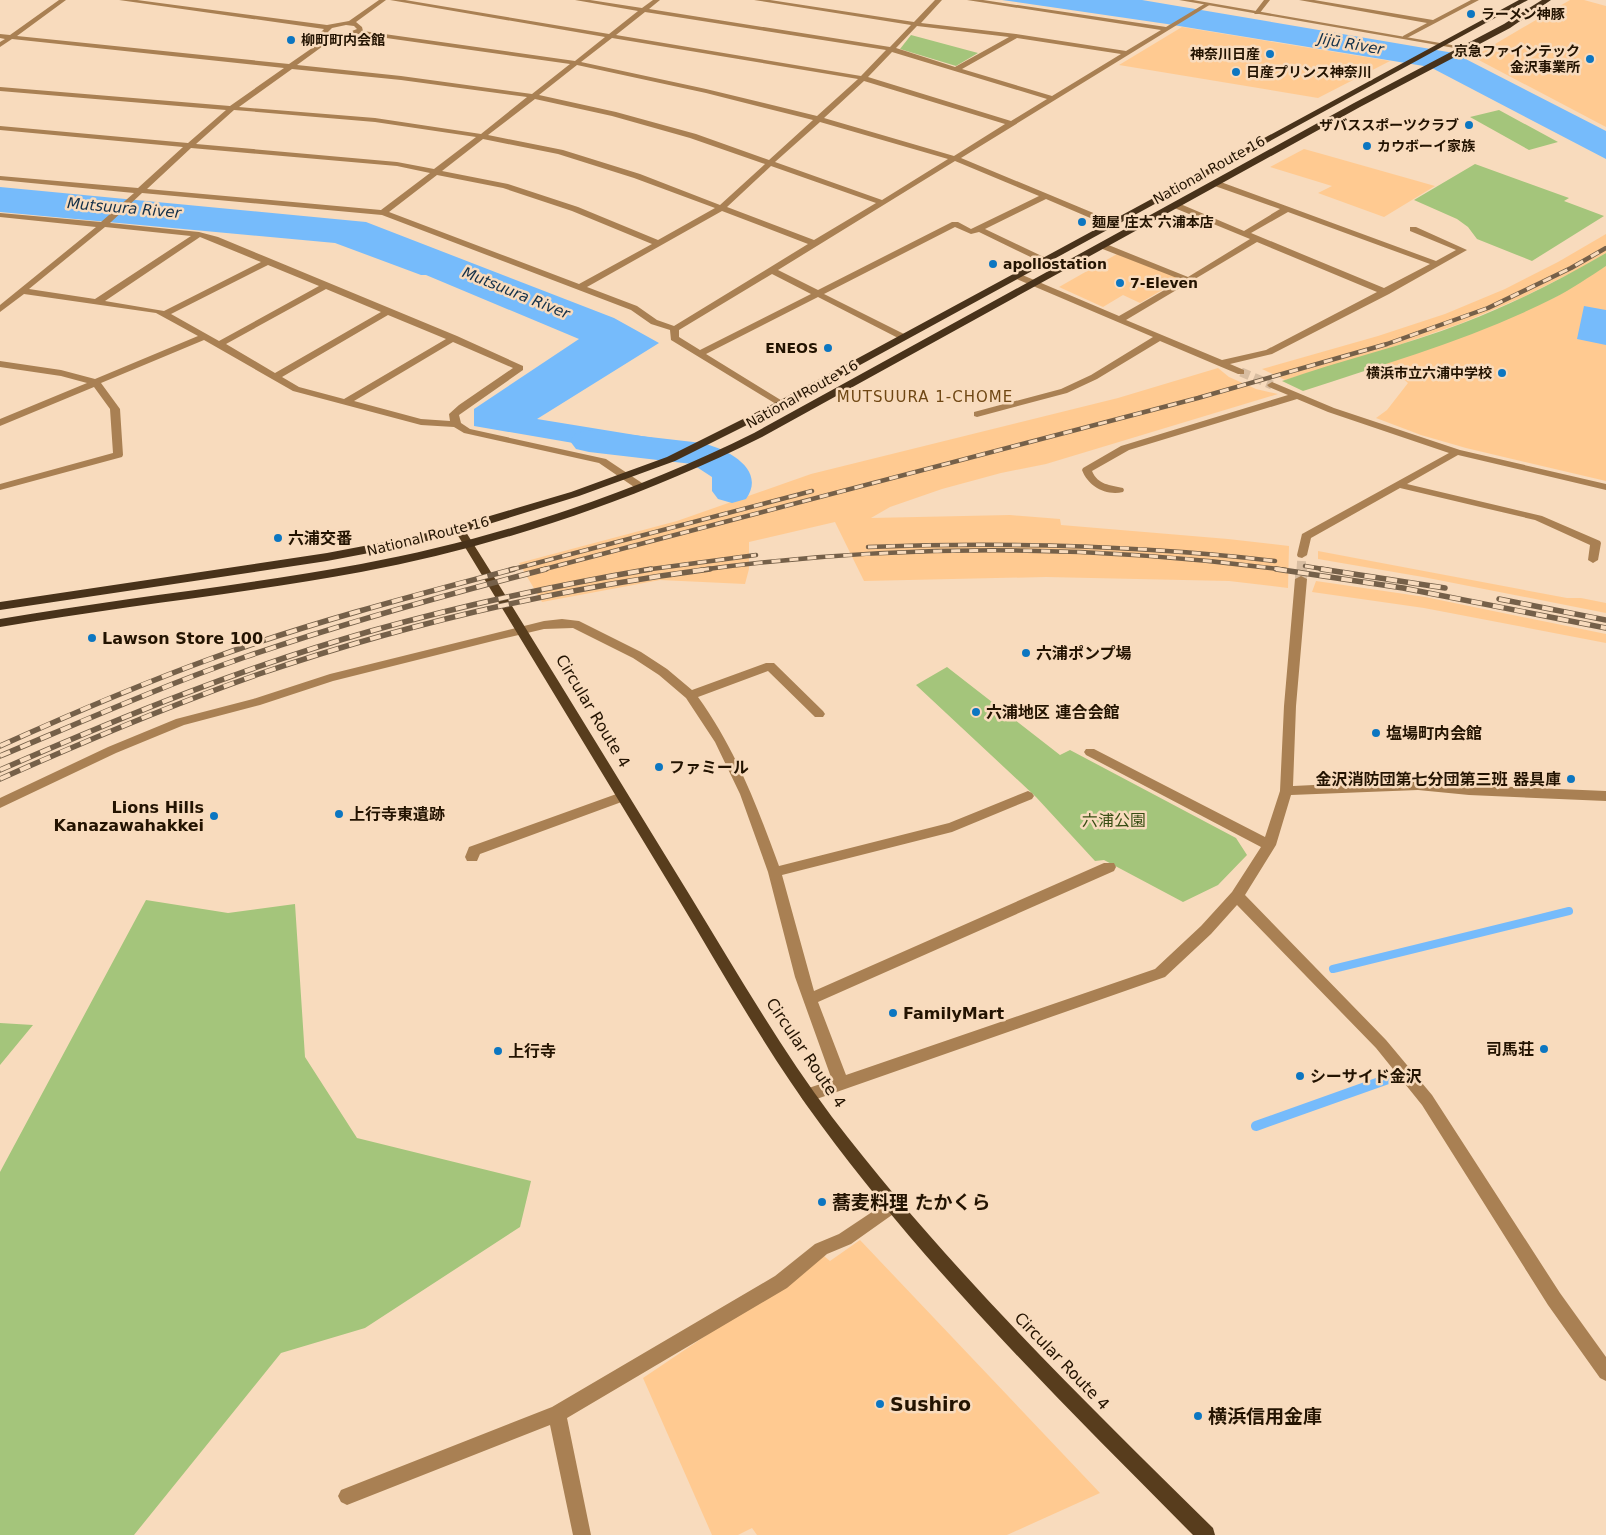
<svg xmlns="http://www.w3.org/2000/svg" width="1606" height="1535" font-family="'DejaVu Sans','Noto Sans JP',sans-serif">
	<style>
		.built { fill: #ffca91 }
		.green { fill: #a4c57b }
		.water { fill: #76bbfb }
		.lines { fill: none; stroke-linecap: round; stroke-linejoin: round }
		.stream-far1 { stroke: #76bbfb; stroke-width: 8 }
		.stream { stroke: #76bbfb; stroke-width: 10 }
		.river { fill: #76bbfb; fill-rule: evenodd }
		.minor-tunnel-far1 { stroke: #d8bda1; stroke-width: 9; stroke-dasharray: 9 5; stroke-linecap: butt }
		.minor-tunnel { stroke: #d8bda1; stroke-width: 12; stroke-dasharray: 12 6; stroke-linecap: butt }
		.minor { fill: #a98053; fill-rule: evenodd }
		.tertiary { fill: #a98053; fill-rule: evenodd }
		.primary { fill: #583d1d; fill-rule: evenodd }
		.trunk { fill: #48321a; fill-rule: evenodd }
		.rail-far1-casing { stroke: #756049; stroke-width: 4.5 }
		.rail-casing { stroke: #756049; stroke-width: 5.5 }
		.rail-far1 { stroke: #f8dbbd; stroke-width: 3; stroke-dasharray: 9; stroke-linecap: butt }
		.rail { stroke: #f8dbbd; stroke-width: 4; stroke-dasharray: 11; stroke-linecap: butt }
		.poi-dot { fill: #0c76c1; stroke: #f8dbbd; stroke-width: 2 }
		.labels { text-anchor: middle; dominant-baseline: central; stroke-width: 5; stroke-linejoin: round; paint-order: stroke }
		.far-poi-label { font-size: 14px; font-weight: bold; fill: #231301; stroke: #f8dbbd; text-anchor: start }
		.far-street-label { font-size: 14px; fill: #231301; stroke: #f8dbbd }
		.far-water-label { font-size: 15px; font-style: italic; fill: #133049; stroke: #f8dbbd }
		.far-neighbourhood-label { font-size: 15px; letter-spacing: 1px; fill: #6f4714; stroke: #f8dbbd }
		.poi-label { font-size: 16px; font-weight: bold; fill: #231301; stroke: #f8dbbd; text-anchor: start }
		.street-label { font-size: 16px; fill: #231301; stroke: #f8dbbd }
		.park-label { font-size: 16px; fill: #374d13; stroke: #f8dbbd }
		.near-poi-label { font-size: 19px; font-weight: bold; fill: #231301; stroke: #f8dbbd; text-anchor: start }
	</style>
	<rect width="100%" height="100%" fill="#f8dbbd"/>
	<path class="built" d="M1570,0H1584L1606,6V127L1473,57Z
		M1182,27L1390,61L1318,98L1119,65Z
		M1304,149L1322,154L1435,186L1384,217L1318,193L1332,186L1270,167Z
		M1606,234V253L1577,270L1523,297L1462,323L1393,347L1285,380L1262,369L1378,336L1445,314L1505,289L1558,262Z
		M1117,254L1181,279L1140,303L1123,295L1103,307L1059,287Z
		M1606,266V481L1466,448L1421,435L1376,418L1387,410L1408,383L1386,363L1485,328L1554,298Z
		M1218,368L1229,377L1256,389L1278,394L1046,464L1001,473L942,489L890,507L871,518L1010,515L1060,519L1061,525L1228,539L1289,546L1288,588L1229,581L1046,577L864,581L835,522L749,542V569L745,584L660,580L542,602L519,563L677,521L811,474L1118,398Z
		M1318,551L1567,598H1581L1606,603V613L1423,577L1318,559Z
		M1316,581L1425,597L1606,634V643L1424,608L1312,592Z
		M860,1240L1100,1493L1007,1535H757L752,1528L738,1535H712L643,1378L824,1256L830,1261Z"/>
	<path class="green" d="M911,35L978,53L956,66L900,49Z
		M1499,110L1558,142L1529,150L1470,117Z
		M1475,164L1569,198L1564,201L1604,216L1532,261L1477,239L1468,227L1457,219L1414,200Z
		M1606,253V266C1589,277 1572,289 1554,298C1475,338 1387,363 1303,391L1282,381C1341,360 1404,346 1463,323C1512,304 1560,280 1606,253Z
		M947,667L1060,755L1070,750L1236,838L1247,855L1218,885L1183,902L1104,860L1095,861L1036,797L916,685Z
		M146,900L228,913L295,904L305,1057L357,1138L531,1181L520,1227L365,1328L281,1353L134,1535H0V1172Z
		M0,1023L33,1025L0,1065Z"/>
	<path class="water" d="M1002,0H1142L1454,53L1606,131V159L1430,67L1167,24Z
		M0,187L366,222L614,318L659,343L537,419L672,441L643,455L474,426V409L579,339L426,275H421L335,243L0,212Z
		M1584,306L1606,310V345L1577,339Z"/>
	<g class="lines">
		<path class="stream-far1" d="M1333,969L1569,911"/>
		<path class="stream" d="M1256,1126L1388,1079"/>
		<path class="river" d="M589,430L702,443C727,449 767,469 746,499L732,503L718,499L712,491V477L692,464L589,452L576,449L570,441L576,433Z"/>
		<path class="minor-tunnel-far1" d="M1241,372L1272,385
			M1301,570L1302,555"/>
		<path class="minor-tunnel" d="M1301,579V569"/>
		<path class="minor" d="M59,0H66L17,36L289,64L328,37L321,32L324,29L119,0H137L327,25L349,21L379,0H386L356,22L362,27L363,31L575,61L605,37L390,0H405L609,34L638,11L575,0H590L642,8L653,0H660L649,9L890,47L911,25L754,0H770L914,22L935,0H942L921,23L1016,34L1126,51L1161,30L967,0H983L1166,27L1206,3L1211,4L961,158L1115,222V226H1109L1046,199L985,229L1048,259V263L1045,264L979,232L971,234L955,227L824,294L906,335V339H900L818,297L706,354L784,402V406L781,407L671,340L670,330L651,324L631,310L382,215L142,193L110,223L199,232L218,237L457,336L523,366V370L459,415L461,423L470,429L606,459L645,485L646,487L645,489H637L599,463L464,433L454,427L421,425L293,391L204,340L101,383L120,409L123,455L122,457L0,490V484L113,453L110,409L94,387L0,426V419L87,383L61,376L0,367V361L61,370L95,379L198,336L156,313L24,294L0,312V305L96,227L0,217V213L101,222L134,193L0,180V176L138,188L183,147L0,130V126L188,143L226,110L0,91V87L230,106L284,68L12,39L0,47V42L5,39L0,38V34L10,35ZM645,12L886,50L861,76L616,35ZM346,25L354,26L357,29L342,35L328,32L332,28ZM917,26L1009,37L955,67L896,48ZM358,34L570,64L532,94L401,76L297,65L334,38H347ZM612,38L858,79L817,116L706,89L581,62ZM1017,38L1121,54L1052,96L962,69ZM892,52L1047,99L1011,121L868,77ZM577,65L706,93L813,120L769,160L696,134L616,112L539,95ZM292,69L401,80L527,97L481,134L375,118L239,107ZM864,81L1005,124L954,156L824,118ZM535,99L612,116L690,138L765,164L720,205L640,174L563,150L488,135ZM234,110L375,122L476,137L434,169L397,162L196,144ZM820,122L948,159L882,200L775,162ZM483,139L558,154L634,178L715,208L658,240L578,207L508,184L442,171ZM191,148L397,166L430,173L381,210L147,189ZM955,161L1039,196L971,229L958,222H952L818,290L778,270ZM771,166L876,203L814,240L727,207ZM437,175L503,188L572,211L652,244L579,284L389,212ZM722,211L808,244L674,326L657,320L637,306L587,287ZM105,227L191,236L95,299L29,289ZM200,237L261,262L164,311L105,301ZM268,265L319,286L219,341L171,314ZM772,274L811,294L700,350L679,337V330ZM326,289L381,312L275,373L226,344ZM388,315L446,339L344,399L299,387L282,377ZM453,342L513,368L459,405L449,414L450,421L421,419L354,401Z
			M1264,0H1270L1259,14H1255L1254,13Z
			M1299,0H1314L1433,20L1471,0H1479L1405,39L1403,38V36L1427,23Z
			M1212,181H1218L1436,261L1456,250L1410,231V227H1416L1467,250L1389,294L1272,354L1230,364L1244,370V374H1238L1160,341L1097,379L1067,393L977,417L974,416V412L1061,389L1091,375L1153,337L1014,278V274H1020L1119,316L1182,280L1100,248V244H1106L1188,277L1250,239L1172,207V203H1178L1244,231L1280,209L1212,185ZM1288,212L1430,264L1384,288L1251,233ZM1257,242L1377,292L1266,350L1222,360L1126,320Z
			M1272,382L1334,408L1460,450L1606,484V490L1458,455L1407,484L1542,516L1600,541L1601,543L1598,560L1593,563L1588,560L1590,545L1535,520L1400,488L1311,538L1307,555L1302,558L1298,557L1297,555L1302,534L1449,453L1328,412L1297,399L1129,450L1092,471C1098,485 1110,485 1123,488L1124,490L1123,492C1105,496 1088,486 1082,470L1083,468L1121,446L1288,395L1269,387L1267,385Z
			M1301,576L1307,579L1296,706L1293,786L1418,780L1469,785L1606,791V801L1469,795L1418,790L1291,795L1276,845L1245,895L1386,1040L1432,1095L1560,1293L1606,1357V1381L1600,1378L1548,1305L1422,1105L1376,1048L1237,905L1211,934L1165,977L808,1102L803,1100L800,1095L803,1090L832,1080L795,977L768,872L740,794L715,742L686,698L659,675L633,658L573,628L544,629L493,641L333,681L260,705L184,725L116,753L0,808V798L108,747L176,719L253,699L330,674L544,621L562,619L579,621L641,652L667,669L692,690L766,663H774L823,711L825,714L823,717H815L768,671L698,697C735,748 757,806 779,866L949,823L1028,791L1032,793L1034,796L1032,799L952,832L782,875L814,991L1104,863H1114L1116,867L1114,871L818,1002L846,1075L1155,969L1201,926L1232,892L1261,847L1086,755L1084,752L1086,749H1094L1265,837L1280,791L1284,706L1295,579Z
			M622,792L627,794L628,797L627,800L480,854L477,861H467L465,857L469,847Z
			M893,1198L899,1200L901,1205L899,1210L851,1244L827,1254L787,1288L567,1418L591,1535H573L550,1425L347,1505L341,1502L338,1496L341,1490L552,1407L775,1276L815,1244L839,1234Z"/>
		<path class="tertiary" d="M1179,0H1193L1469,48L1466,50Z"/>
		<path class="primary" d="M459,526L464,529C540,650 614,772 689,894C735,969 779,1046 832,1117C946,1266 1080,1397 1213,1528L1215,1535H1193C1063,1404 930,1273 821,1125C767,1052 723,973 676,895C602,773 528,651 454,529Z"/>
		<path class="trunk" d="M1519,0H1528L785,406L675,461L579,496L463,532L406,546L327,561L0,610V602L327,553L406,538L456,526L571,492L667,457L777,402Z
			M1542,0H1551L1510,28L1360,107L762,437C636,500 499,546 361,572C241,594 120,606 0,627V619C120,598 241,586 361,564C496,539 631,494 754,433L1354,103L1504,24Z"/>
		<defs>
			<path id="rail-far1" d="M868,547C1004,542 1139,545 1275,561
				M1305,566L1329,570
				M510,570L812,491
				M541,570L1198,398L1387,344L1488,308L1571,268L1606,248
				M644,570L756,555
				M700,570C894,544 1092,544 1286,570"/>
			<path id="rail" d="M1276,569L1403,588L1606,628
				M1321,569L1445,588
				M1499,599L1606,620
				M0,746C69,715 138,685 210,659C309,623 412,596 514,569
				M0,756C81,722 162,686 245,657C344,623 445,595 546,569
				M0,770C121,717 244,667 371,631C464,605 557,585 651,569
				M0,779C85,741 171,705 259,674C405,624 557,589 710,569"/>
		</defs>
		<use href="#rail-far1" class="rail-far1-casing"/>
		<use href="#rail" class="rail-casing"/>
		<use href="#rail-far1" class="rail-far1"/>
		<use href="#rail" class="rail"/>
	</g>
	<g class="poi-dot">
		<circle cx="1471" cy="14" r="5"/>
		<circle cx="291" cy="40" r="5"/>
		<circle cx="1270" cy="54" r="5"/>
		<circle cx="1590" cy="59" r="5"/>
		<circle cx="1236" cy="72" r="5"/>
		<circle cx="1469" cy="125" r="5"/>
		<circle cx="1367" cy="146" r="5"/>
		<circle cx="1082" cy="222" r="5"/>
		<circle cx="993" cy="264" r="5"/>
		<circle cx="1120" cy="283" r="5"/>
		<circle cx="828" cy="348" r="5"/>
		<circle cx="1502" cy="373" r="5"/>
		<circle cx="278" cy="538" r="5"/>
		<circle cx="92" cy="638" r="5"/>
		<circle cx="1026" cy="653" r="5"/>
		<circle cx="976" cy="712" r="5"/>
		<circle cx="1376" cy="733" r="5"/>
		<circle cx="659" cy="767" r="5"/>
		<circle cx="1571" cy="779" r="5"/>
		<circle cx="339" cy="814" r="5"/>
		<circle cx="214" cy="816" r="5"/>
		<circle cx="893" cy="1013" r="5"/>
		<circle cx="1544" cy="1049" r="5"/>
		<circle cx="498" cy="1051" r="5"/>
		<circle cx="1300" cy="1076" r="5"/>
		<circle cx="822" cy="1202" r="5"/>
		<circle cx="880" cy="1404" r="5"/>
		<circle cx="1198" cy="1416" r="5"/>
	</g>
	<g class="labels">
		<g class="far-poi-label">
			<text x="1481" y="14">ラーメン神豚</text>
			<text x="301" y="40">柳町町内会館</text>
			<text x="1580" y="51" text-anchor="end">京急ファインテック<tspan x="1580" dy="16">金沢事業所</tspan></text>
			<text x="1260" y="54" text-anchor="end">神奈川日産</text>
			<text x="1246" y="72">日産プリンス神奈川</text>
			<text x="1459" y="125" text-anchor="end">ザバススポーツクラブ</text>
			<text x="1377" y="146">カウボーイ家族</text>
			<text x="1092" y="222">麺屋 庄太 六浦本店</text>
			<text x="1003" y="264">apollostation</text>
			<text x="1130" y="283">7-Eleven</text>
			<text x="818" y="348" text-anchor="end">ENEOS</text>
			<text x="1492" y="373" text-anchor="end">横浜市立六浦中学校</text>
		</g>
		<g class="far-street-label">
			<text transform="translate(1209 170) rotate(-29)">National Route 16</text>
			<text transform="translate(802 394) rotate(-29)">National Route 16</text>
			<text transform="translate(428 536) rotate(-14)">National Route 16</text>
		</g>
		<g class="far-water-label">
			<text transform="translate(1351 44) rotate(10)">Jijū River</text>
			<text transform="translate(124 208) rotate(5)">Mutsuura River</text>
			<text transform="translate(516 293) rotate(22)">Mutsuura River</text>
		</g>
		<g class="far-neighbourhood-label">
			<text x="925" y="397">MUTSUURA 1-CHOME</text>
		</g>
		<g class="poi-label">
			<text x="288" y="538">六浦交番</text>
			<text x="102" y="638">Lawson Store 100</text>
			<text x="1036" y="653">六浦ポンプ場</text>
			<text x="986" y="712">六浦地区 連合会館</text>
			<text x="1386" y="733">塩場町内会館</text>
			<text x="669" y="767">ファミール</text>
			<text x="1561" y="779" text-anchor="end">金沢消防団第七分団第三班 器具庫</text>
			<text x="204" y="807" text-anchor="end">Lions Hills<tspan x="204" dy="18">Kanazawahakkei</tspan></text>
			<text x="349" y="814">上行寺東遺跡</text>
			<text x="903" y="1013">FamilyMart</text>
			<text x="1534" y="1049" text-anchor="end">司馬荘</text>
			<text x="508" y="1051">上行寺</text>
			<text x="1310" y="1076">シーサイド金沢</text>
		</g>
		<g class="street-label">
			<text transform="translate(593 711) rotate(59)">Circular Route 4</text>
			<text transform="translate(806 1053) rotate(56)">Circular Route 4</text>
			<text transform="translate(1062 1361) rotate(46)">Circular Route 4</text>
		</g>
		<g class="park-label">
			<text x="1114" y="820">六浦公園</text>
		</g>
		<g class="near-poi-label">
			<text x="832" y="1202">蕎麦料理 たかくら</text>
			<text x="890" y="1404">Sushiro</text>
			<text x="1208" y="1416">横浜信用金庫</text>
		</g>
	</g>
</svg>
